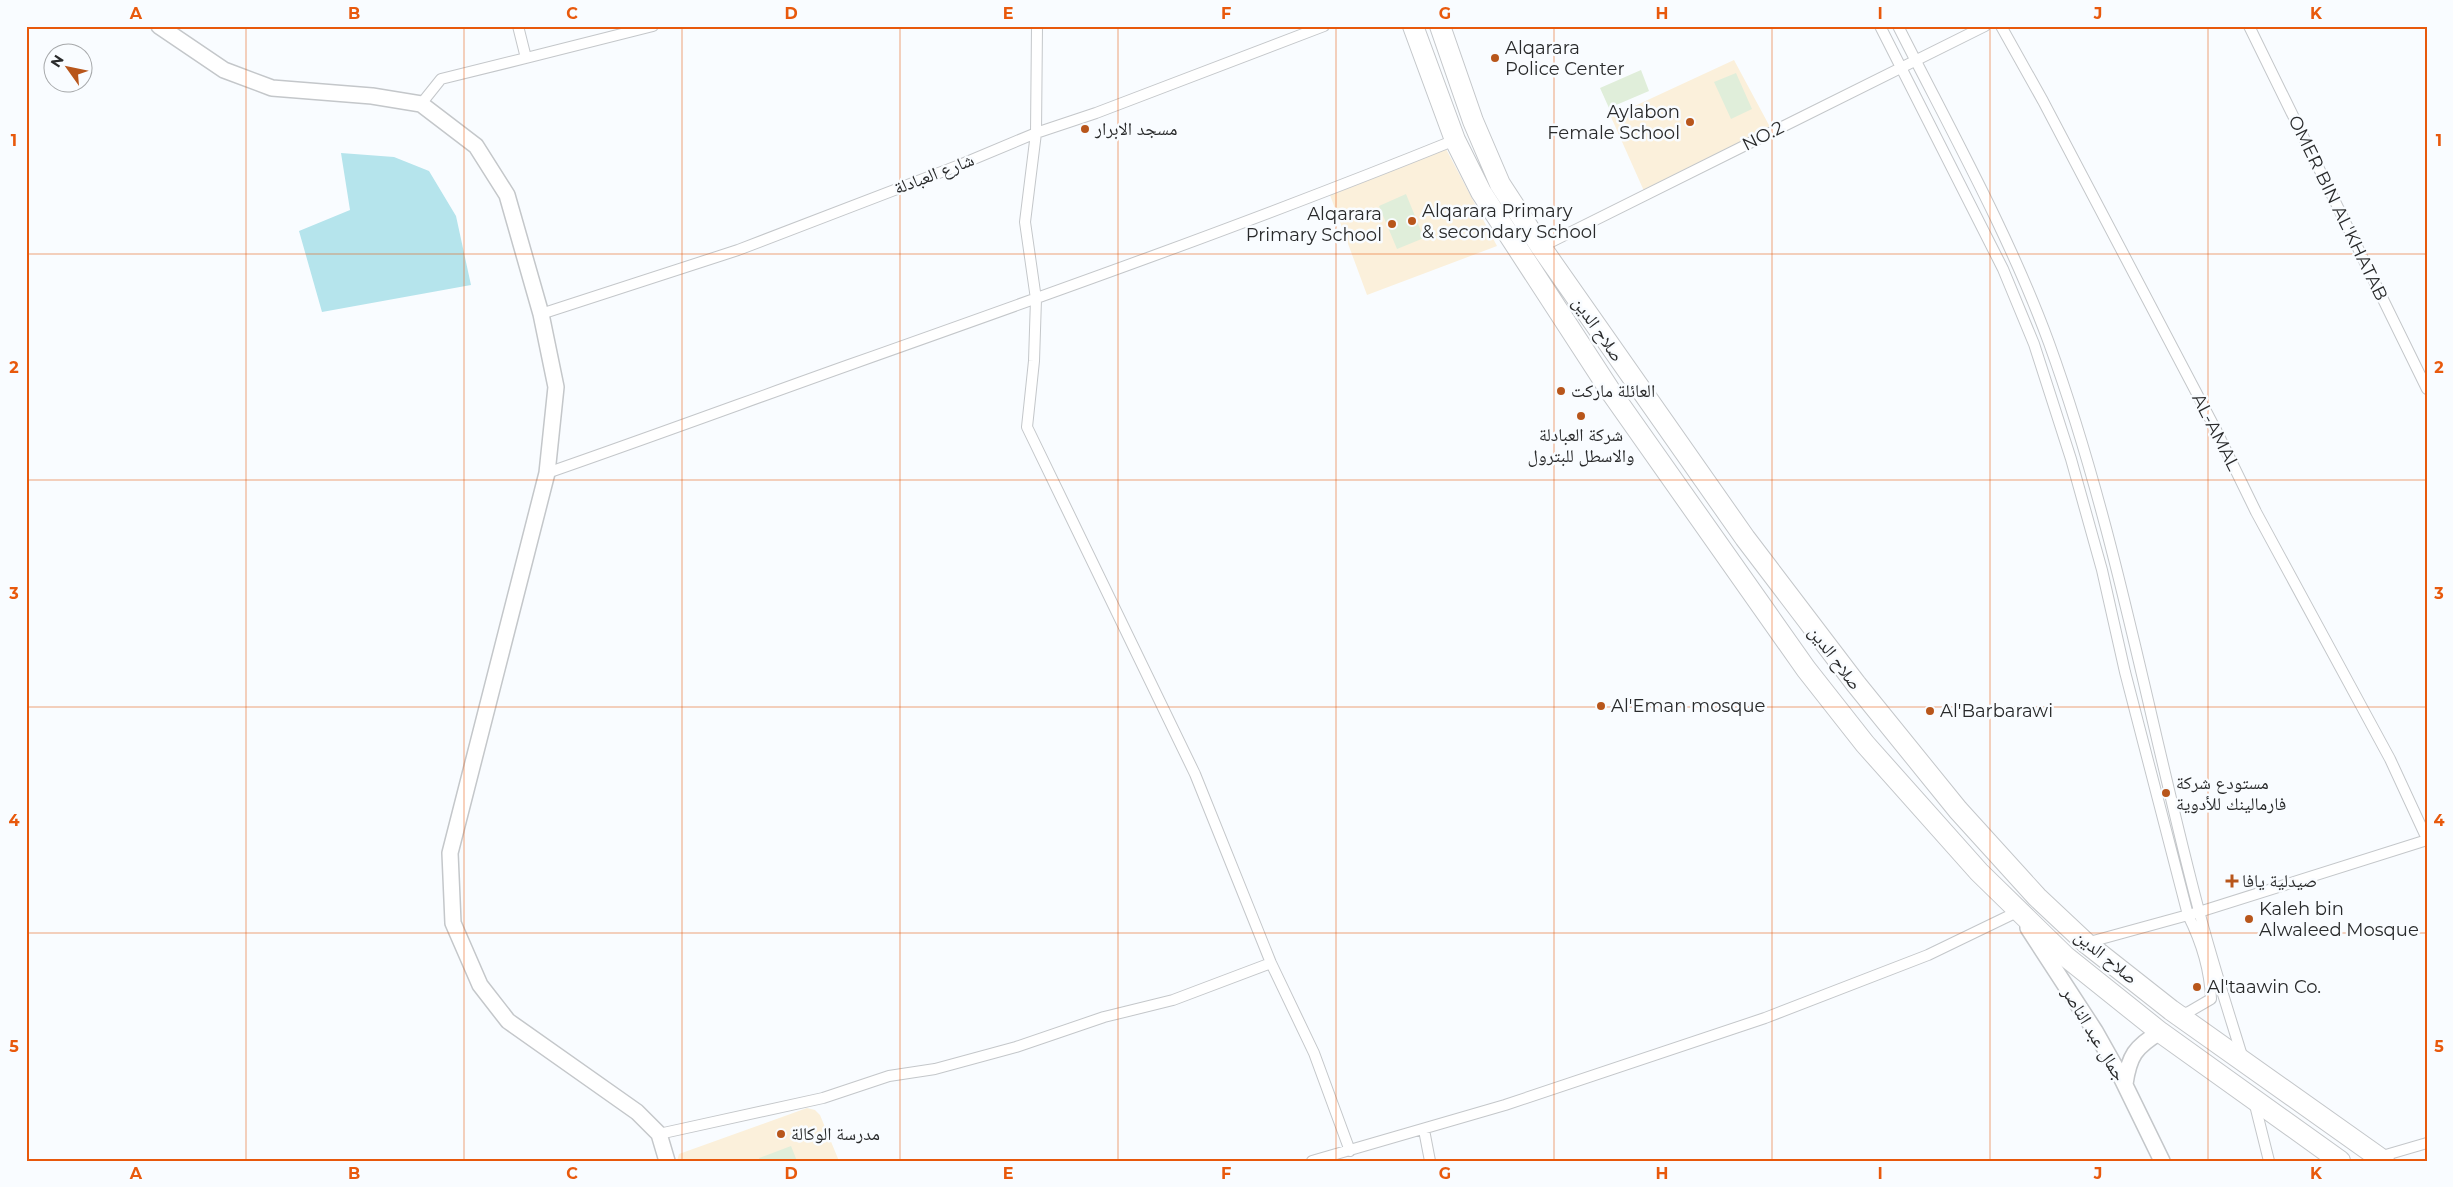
<svg xmlns="http://www.w3.org/2000/svg" width="2453" height="1187" font-family="Montserrat,'Noto Naskh Arabic',sans-serif">
	<style>
		.education { fill: #fbf0db }
		.green { fill: #e0eeda }
		.water { fill: #b5e4ec }
		.lines { fill: none; stroke-linecap: round; stroke-linejoin: round }
		.street-casing { stroke: #c4c7ca; stroke-width: 12 }
		.secondary-casing { stroke: #c4c7ca; stroke-width: 18 }
		.highway-casing { stroke: #c4c7ca; stroke-width: 22 }
		.street { stroke: #fff; stroke-width: 10 }
		.secondary { stroke: #fff; stroke-width: 15 }
		.highway { stroke: #fff; stroke-width: 20 }
		.grid { fill: none; stroke: #e8590c; stroke-width: 1; stroke-opacity: 0.55 }
		.poi-dot { fill: #b8561b; stroke: #f9fcff; stroke-width: 2 }
		.labels { text-anchor: middle; dominant-baseline: central; stroke-width: 5; stroke-linejoin: round; paint-order: stroke }
		.poi-label { font-size: 18px; fill: #292a2b; stroke: #f9fcff; text-anchor: start }
		.street-label { font-size: 18px; fill: #292a2b; stroke: #f9fcff }
		.neatline { fill: none; stroke: #e8590c; stroke-width: 2 }
		.grid-label { font-size: 16px; text-anchor: middle; font-weight: bold; fill: #e8590c }
	</style>
	<rect width="100%" height="100%" fill="#f9fcff"/>
	<path class="education" d="M1734,60L1770,127L1644,191L1611,117Z
		M1445,147L1497,246L1367,295L1330,195Z
		M807,1108L815,1110L820,1115L839,1161H677L679,1154Z"/>
	<path class="green" d="M1641,70L1649,91L1609,108L1600,88Z
		M1736,73L1752,109L1731,119L1714,82Z
		M1406,194L1424,238L1397,249L1379,206Z
		M791,1146L797,1161H760L759,1158Z"/>
	<path class="water" d="M341,153L394,157L429,171L456,216L471,285L322,312L299,231L350,210Z"/>
	<g class="lines">
		<defs>
			<path id="street" d="M518,26L526,58L653,26
				M1037,26L1036,133L1025,222L1036,299L1034,361L1027,427L1195,774L1271,963L1314,1053L1350,1151
				M1880,26L2003,269L2034,344L2071,459L2102,570L2125,672L2188,915C2201,941 2210,969 2211,999L2187,1013L2179,1012
				M1898,26C1951,131 2009,234 2049,343C2116,528 2149,722 2199,911C2212,961 2228,1010 2243,1059
				M2001,26L2043,101L2216,430L2256,512L2390,759L2427,839
				M2249,26L2427,389
				M421,104L441,79L526,58
				M1541,247L1985,26
				M541,314L738,250L957,166L1036,133L1096,113L1324,26
				M547,473C648,438 748,401 849,365C1052,293 1255,221 1455,140
				M2086,943L2199,912L2427,840
				M2254,1101L2269,1161
				M1424,1130L1430,1161
				M659,1134L823,1098L889,1076L935,1069L1016,1047L1104,1017L1173,1000L1271,963
				M2379,1157L2427,1143
				M1312,1161L1505,1105L1765,1018L1928,955L2017,912"/>
			<path id="secondary" d="M159,26L224,70L272,88L372,96L421,104L476,146L507,195L541,314L556,387L547,473L450,853L453,923L480,985L508,1021L637,1112L659,1134L667,1161
				M2028,928L2095,1031L2122,1079L2162,1161
				M2125,1084C2129,1056 2135,1047 2160,1032"/>
			<path id="highway" d="M1413,26L1455,140L1481,192L1613,395L1806,669L1865,744L1979,872L2065,956L2160,1032L2340,1161
				M1440,26L1473,121L1500,184L1541,247L1745,538L1856,684L1958,810L2037,897L2086,943L2171,1010L2384,1161"/>
		</defs>
		<use href="#street" class="street-casing"/>
		<use href="#secondary" class="secondary-casing"/>
		<use href="#highway" class="highway-casing"/>
		<use href="#street" class="street"/>
		<use href="#secondary" class="secondary"/>
		<use href="#highway" class="highway"/>
	</g>
	<path class="grid" d="M246,26V1161M464,26V1161M682,26V1161M900,26V1161M1118,26V1161M1336,26V1161M1554,26V1161M1772,26V1161M1990,26V1161M2208,26V1161M26,254H2427M26,480H2427M26,707H2427M26,933H2427"/>
	<g class="poi-dot">
		<circle cx="1495" cy="58" r="5"/>
		<circle cx="1690" cy="122" r="5"/>
		<circle cx="1085" cy="129" r="5"/>
		<circle cx="1412" cy="221" r="5"/>
		<circle cx="1392" cy="224" r="5"/>
		<circle cx="1561" cy="391" r="5"/>
		<circle cx="1581" cy="416" r="5"/>
		<circle cx="1601" cy="706" r="5"/>
		<circle cx="1930" cy="711" r="5"/>
		<circle cx="2166" cy="793" r="5"/>
		<path d="M2229.5 873.5h5v5h5v5h-5v5h-5v-5h-5v-5h5z"/>
		<circle cx="2249" cy="919" r="5"/>
		<circle cx="2197" cy="987" r="5"/>
		<circle cx="781" cy="1134" r="5"/>
	</g>
	<g class="labels">
		<g class="poi-label">
			<text x="1505" y="48">Alqarara<tspan x="1505" dy="21">Police Center</tspan></text>
			<text x="1680" y="112" text-anchor="end">Aylabon<tspan x="1680" dy="21">Female School</tspan></text>
			<text x="1095" y="129">مسجد الابرار</text>
			<text x="1422" y="211">Alqarara Primary<tspan x="1422" dy="21">&amp; secondary School</tspan></text>
			<text x="1382" y="214" text-anchor="end">Alqarara<tspan x="1382" dy="21">Primary School</tspan></text>
			<text x="1571" y="391">العائلة ماركت</text>
			<text x="1581" y="435" text-anchor="middle">شركة العبادلة<tspan x="1581" dy="21">والاسطل للبترول</tspan></text>
			<text x="1611" y="706">Al'Eman mosque</text>
			<text x="1940" y="711">Al'Barbarawi</text>
			<text x="2176" y="783">مستودع شركة<tspan x="2176" dy="21">فارمالينك للأدوية</tspan></text>
			<text x="2242" y="881">صيدلية يافا</text>
			<text x="2259" y="909">Kaleh bin<tspan x="2259" dy="21">Alwaleed Mosque</tspan></text>
			<text x="2207" y="987">Al'taawin Co.</text>
			<text x="791" y="1134">مدرسة الوكالة</text>
		</g>
		<g class="street-label">
			<text transform="translate(1763 136) rotate(-27)">NO.2</text>
			<text transform="translate(934 174) rotate(-21)">شارع العبادلة</text>
			<text transform="translate(2338 208) rotate(64)">OMER BIN AL'KHATAB</text>
			<text transform="translate(1598 329) rotate(55)">صلاح الدين</text>
			<text transform="translate(2216 432) rotate(63)">AL-AMAL</text>
			<text transform="translate(1835 658) rotate(53)">صلاح الدين</text>
			<text transform="translate(2106 957) rotate(39)">صلاح الدين</text>
			<text transform="translate(2094 1034) rotate(59)">جمال عبد الناصر</text>
		</g>
	</g>
	<rect width="2453" height="1187" fill="none" stroke="#f9fcff" stroke-width="55"/>
	<g transform="translate(68 68) rotate(303)"><circle r="24" fill="#f9fcff" stroke="#a6a8aa"/>
	<path d="M0-4L9 19L0 12L-9 19Z" fill="#b8561b"/>
	<text y="-8" font-size="14" font-weight="bold" text-anchor="middle" fill="#292a2b">N</text>
	</g>
	<rect x="28" y="28" width="2398" height="1132" class="neatline"/>
	<g class="grid-label">
		<text x="136" y="19">A</text>
		<text x="354" y="19">B</text>
		<text x="572" y="19">C</text>
		<text x="791" y="19">D</text>
		<text x="1008" y="19">E</text>
		<text x="1226" y="19">F</text>
		<text x="1445" y="19">G</text>
		<text x="1662" y="19">H</text>
		<text x="1880" y="19">I</text>
		<text x="2098" y="19">J</text>
		<text x="2316" y="19">K</text>
		<text x="14" y="146">1</text>
		<text x="2439" y="146">1</text>
		<text x="14" y="373">2</text>
		<text x="2439" y="373">2</text>
		<text x="14" y="599">3</text>
		<text x="2439" y="599">3</text>
		<text x="14" y="826">4</text>
		<text x="2439" y="826">4</text>
		<text x="14" y="1052">5</text>
		<text x="2439" y="1052">5</text>
		<text x="136" y="1179">A</text>
		<text x="354" y="1179">B</text>
		<text x="572" y="1179">C</text>
		<text x="791" y="1179">D</text>
		<text x="1008" y="1179">E</text>
		<text x="1226" y="1179">F</text>
		<text x="1445" y="1179">G</text>
		<text x="1662" y="1179">H</text>
		<text x="1880" y="1179">I</text>
		<text x="2098" y="1179">J</text>
		<text x="2316" y="1179">K</text>
	</g>
</svg>
